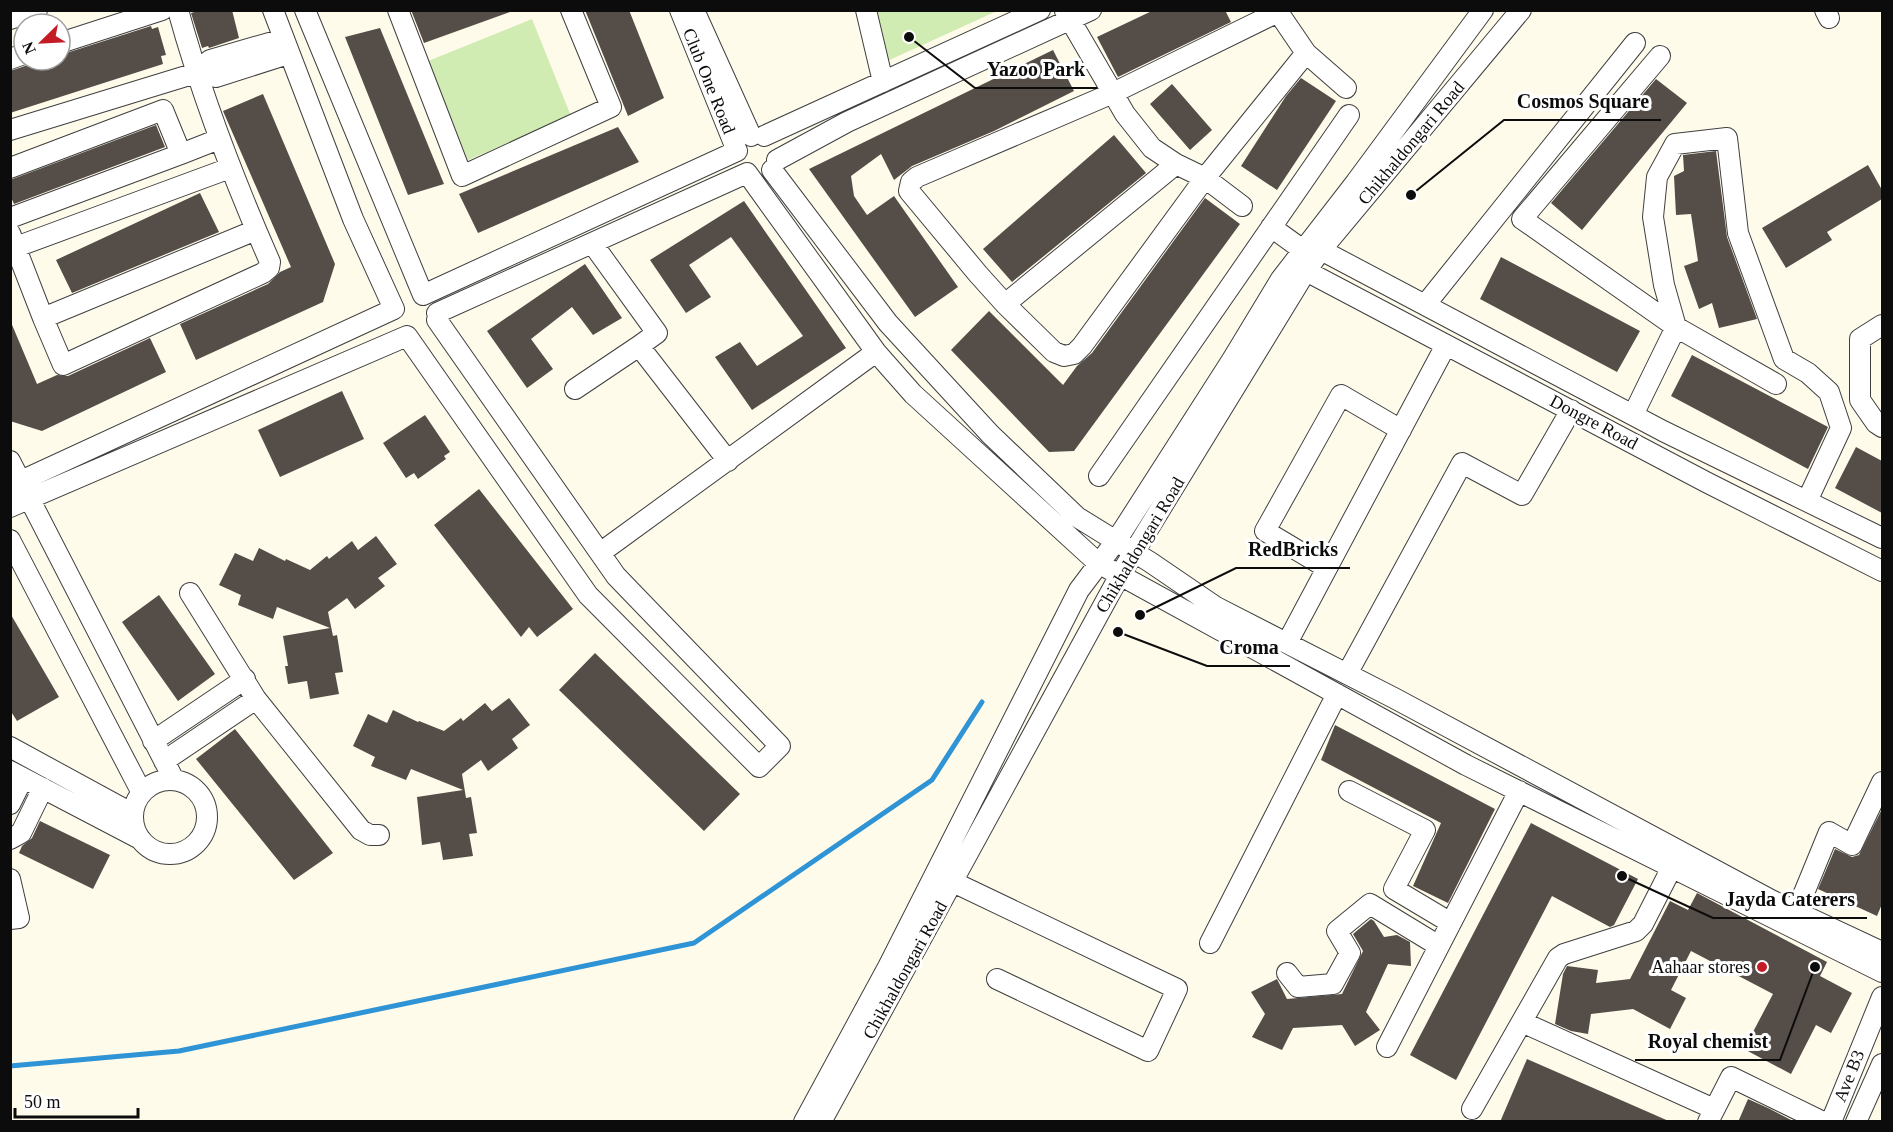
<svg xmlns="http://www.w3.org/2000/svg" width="1893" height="1132" font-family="Georgia,serif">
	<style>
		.green { fill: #d1ecb2 }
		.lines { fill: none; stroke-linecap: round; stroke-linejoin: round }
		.stream { stroke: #2e94d5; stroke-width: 5 }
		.building { fill: #554d48 }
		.minor-casing { stroke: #3f3f3f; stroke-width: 22 }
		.minor { stroke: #fff; stroke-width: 20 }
		.poi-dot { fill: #c41c25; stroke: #fff; stroke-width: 2 }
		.labels { text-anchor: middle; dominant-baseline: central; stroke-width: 6; stroke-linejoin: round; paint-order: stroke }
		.street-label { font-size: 18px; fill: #0c0c0c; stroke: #fff }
		.poi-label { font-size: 18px; fill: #0c0c0c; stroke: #fff; text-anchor: end }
		.leader { fill: none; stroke: #0c0c0c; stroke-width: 2 }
		.callout-dot { fill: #0c0c0c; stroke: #fff; stroke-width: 2 }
		.callout-label { font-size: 20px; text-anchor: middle; font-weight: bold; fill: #0c0c0c; stroke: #fff; stroke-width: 6; stroke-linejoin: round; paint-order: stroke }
	</style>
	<rect width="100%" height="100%" fill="#fffbeb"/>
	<path class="green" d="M873,10L997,11L883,63Z
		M532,19L571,116L468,160L428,61Z"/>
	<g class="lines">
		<path class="stream" d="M10,1066L179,1051L694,943L932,780L982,702"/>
	</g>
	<path class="building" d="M201,10H232L239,38L209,48L208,46L202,48L191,13Z
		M411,10H510V12L424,43Z
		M585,10H629L664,98L628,116Z
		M1154,10H1225L1231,22L1118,77L1097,37Z
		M151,26L152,29L158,27L166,55L161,56L163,64L10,113V71L28,65L34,60H60V55Z
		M380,28L444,184L408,195L345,37Z
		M1053,50L1074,91L994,131L912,166L894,180L881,154L851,176L854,196L867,215L894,196L958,287L915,317L809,169Z
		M1301,78L1336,101L1277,190L1241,166L1286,96Z
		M1656,79L1687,103L1582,230L1551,203Z
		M1172,84L1212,130L1190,150L1150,104Z
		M263,94L335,264L323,302L196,360L180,324L268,284L280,272L291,267L223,111Z
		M156,125L165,147L14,204L10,195V180Z
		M618,127L639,162L478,233L459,194Z
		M1114,135L1146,173L1012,282L983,249Z
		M1716,151L1727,237L1757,319L1719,328L1712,303L1699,309L1684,266L1698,261L1691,214L1676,215L1674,176L1684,171L1683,155Z
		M1868,165L1882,190V199L1827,232L1832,240L1786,268L1762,228Z
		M200,193L219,232L72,293L56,260Z
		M1205,198L1240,224L1074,451L1049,452L951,350L989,311L1063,385L1077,366L1092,353Z
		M744,201L846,348L752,410L715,357L740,342L757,366L803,336L731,237L689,265L711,297L686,313L650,260Z
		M1501,257L1640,331L1617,372L1480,299Z
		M585,264L622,318L593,335L572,307L531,339L553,369L527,388L487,331Z
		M10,320L37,384L57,375L68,376L150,338L166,372L42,431L10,421Z
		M1692,355L1828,427L1808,469L1671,396Z
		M342,391L364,439L280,477L258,430Z
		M425,415L450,452L444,456L446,459L418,479L414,473L406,478L383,443Z
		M1856,447L1882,461V513L1835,488Z
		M479,489L573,609L537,637L529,627L521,637L434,525Z
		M376,536L397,564L378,578L385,586L355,609L347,598L328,612L333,636L337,635L343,672L335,673L339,694L310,699L307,681L288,684L285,666H288L283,636L330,628L277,607L273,619L238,605L241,595L219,585L235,553L253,561L259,548L285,561L286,559L310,570L327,556L329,559L352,541L358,550Z
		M159,595L215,674L178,701L122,622Z
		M10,613L59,697L17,721L10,710Z
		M595,653L740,794L704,831L559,690Z
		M509,698L530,725L512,739L518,748L488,771L481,760L462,774L466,798L471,797L477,833L469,834L473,856L443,860L440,842L422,845L417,797L463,790L411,769L406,780L371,766L375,757L353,746L368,714L387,723L393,710L418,722L419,721L444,731L461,718L463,721L485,703L492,711Z
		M1335,725L1495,809L1448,903L1413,886L1441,823L1321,760Z
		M235,729L333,853L294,880L196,759Z
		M1882,809V904L1877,916L1818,889L1835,849L1852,857L1859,855Z
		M40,821L110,855L93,889L19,853L22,846L32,838Z
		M1531,823L1638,879L1614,925L1610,927L1552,896L1456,1080L1410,1055Z
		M1697,893L1827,962L1820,976L1852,993L1831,1033L1816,1025L1791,1074L1744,1049L1773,994L1691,951L1671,990L1686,998L1670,1029L1633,1009L1591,1014L1588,1034L1571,1031L1555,1024L1563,974L1567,966L1598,970L1596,983L1630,979L1670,901L1688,910Z
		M1371,919L1374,921L1384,937L1397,935L1410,942L1411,966L1388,964L1366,1012L1380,1030L1355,1046L1342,1025L1293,1028L1282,1050L1252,1037L1265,1014L1251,992L1277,979L1287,999L1342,994L1363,951L1353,934Z
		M1527,1059L1671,1122H1500Z
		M1748,1099L1768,1108L1795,1122H1738Z"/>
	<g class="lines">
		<defs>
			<path id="minor" d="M305,10L423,295L737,151L680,10
				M398,10L462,176L611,107L571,10
				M694,10L751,136
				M866,10L883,82
				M1825,10L1829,18
				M1065,11L1125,114L1152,148L1176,164L1205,178L1242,206
				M1278,12L1306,53L1205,178L1082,346L1074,354L1064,356L1054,352L1005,304L978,274L909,191L911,182L917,177L1113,93Z
				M10,19L37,10
				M283,39L210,60L196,73L216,77L288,54
				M60,43L162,10
				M1306,53L1346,88
				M1660,56L1522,219L1676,327L1776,384
				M10,59L24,54
				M10,130L196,73
				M764,136L1040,10
				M777,160L847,122L1091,10
				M10,168L163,110L181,154L219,139
				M772,170L888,323L990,434L1077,517L1150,562L1216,607L1394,698L1771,900L1882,952
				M10,218L181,154
				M1271,227L1303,250
				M10,233L43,318L256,230
				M592,243L657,333L639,346L728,461
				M16,247L230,168
				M1321,250L1663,431L1882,538
				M1306,271L1706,482L1882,571
				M1005,304L1176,164
				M1425,305L1635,43
				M437,313L747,173L876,352L913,394L1098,563L1466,765L1882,972
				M43,318L63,365L263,273L269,268L270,262C234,180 202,97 178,10
				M1882,325L1860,339V400L1876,423L1882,427
				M575,389L639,346
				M1633,415L1676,327L1664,285L1653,217L1657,177L1675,144L1727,138L1738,233L1784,359L1808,373L1829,392L1841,428L1807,501
				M10,461L174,780
				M1099,476L1349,115
				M10,486L394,309L353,219L273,10
				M10,507L407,336L588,595L759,767L780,746L616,576L437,320
				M10,540L142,793
				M600,553L876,352
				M1327,568L1265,531L1341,395L1401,430
				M190,593L256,699L361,830L370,835H379
				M1287,643L1446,345
				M1347,674L1462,463L1522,495L1571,410
				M153,741L245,679
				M10,747L133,814
				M164,761L256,699
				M10,771L140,839
				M133 817a37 37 0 1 1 74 0a37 37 0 1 1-74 0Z
				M1349,791L1425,830L1394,889L1451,923
				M10,804L23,778
				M10,839L21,833L43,788
				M10,879L19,918L10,919
				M953,882L1177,989L1148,1051L997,979
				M1793,911L1804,893L1829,832L1852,845L1882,782
				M1210,943L1337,694
				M1287,973L1298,987L1333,984L1350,953L1337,931L1370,904L1439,946
				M1522,1022L1714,1109
				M1387,1047L1519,791
				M1472,1109L1558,958L1564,954L1636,931L1643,924L1672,867
				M804,1122L888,967L1079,590L1116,541L1232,360L1281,279L1356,182L1483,10
				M821,1122L1120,575L1306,271L1321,250L1521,10
				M1708,1122L1731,1077L1823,1122
				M1831,1122L1882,997
				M1856,1122L1882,1064"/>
		</defs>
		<use href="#minor" class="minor-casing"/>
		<use href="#minor" class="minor"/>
	</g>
	<circle class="poi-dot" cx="1762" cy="967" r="6"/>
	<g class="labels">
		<g class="street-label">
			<text transform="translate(709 81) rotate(68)">Club One Road</text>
			<text transform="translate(1411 143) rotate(-50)">Chikhaldongari Road</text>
			<text transform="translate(1594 422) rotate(28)">Dongre Road</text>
			<text transform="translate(1140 545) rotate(-59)">Chikhaldongari Road</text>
			<text transform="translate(905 970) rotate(-61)">Chikhaldongari Road</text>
			<text transform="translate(1849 1076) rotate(-68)">Ave B3</text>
		</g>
		<g class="poi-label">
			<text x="1750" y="967">Aahaar stores</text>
		</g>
	</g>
	<path class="leader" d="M909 37L975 88H1097M1411 195L1504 120H1661M1140 615L1236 568H1350M1118 632L1207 666H1290M1622 876L1713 918H1867M1815 967L1780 1060H1635"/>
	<g class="callout-dot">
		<circle cx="909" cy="37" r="6"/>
		<circle cx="1411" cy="195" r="6"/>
		<circle cx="1140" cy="615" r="6"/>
		<circle cx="1118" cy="632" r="6"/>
		<circle cx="1622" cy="876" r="6"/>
		<circle cx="1815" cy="967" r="6"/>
	</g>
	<g class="callout-label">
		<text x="1036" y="76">Yazoo Park</text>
		<text x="1583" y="108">Cosmos Square</text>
		<text x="1293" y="556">RedBricks</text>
		<text x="1249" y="654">Croma</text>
		<text x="1790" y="906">Jayda Caterers</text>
		<text x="1708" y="1048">Royal chemist</text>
	</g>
	<rect width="1893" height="1132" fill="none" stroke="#0c0c0c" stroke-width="24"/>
	<g transform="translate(42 42) rotate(246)"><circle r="28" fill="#ffffff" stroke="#9e9e9e" stroke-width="1.5"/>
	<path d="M0-4.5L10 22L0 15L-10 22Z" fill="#c41c25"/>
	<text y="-9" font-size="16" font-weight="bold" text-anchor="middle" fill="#0c0c0c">N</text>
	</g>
	<path d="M15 1108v9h123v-9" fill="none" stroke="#0c0c0c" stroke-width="3"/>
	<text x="24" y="1108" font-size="18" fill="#0c0c0c" stroke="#ffffff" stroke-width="4.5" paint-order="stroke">50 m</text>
</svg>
